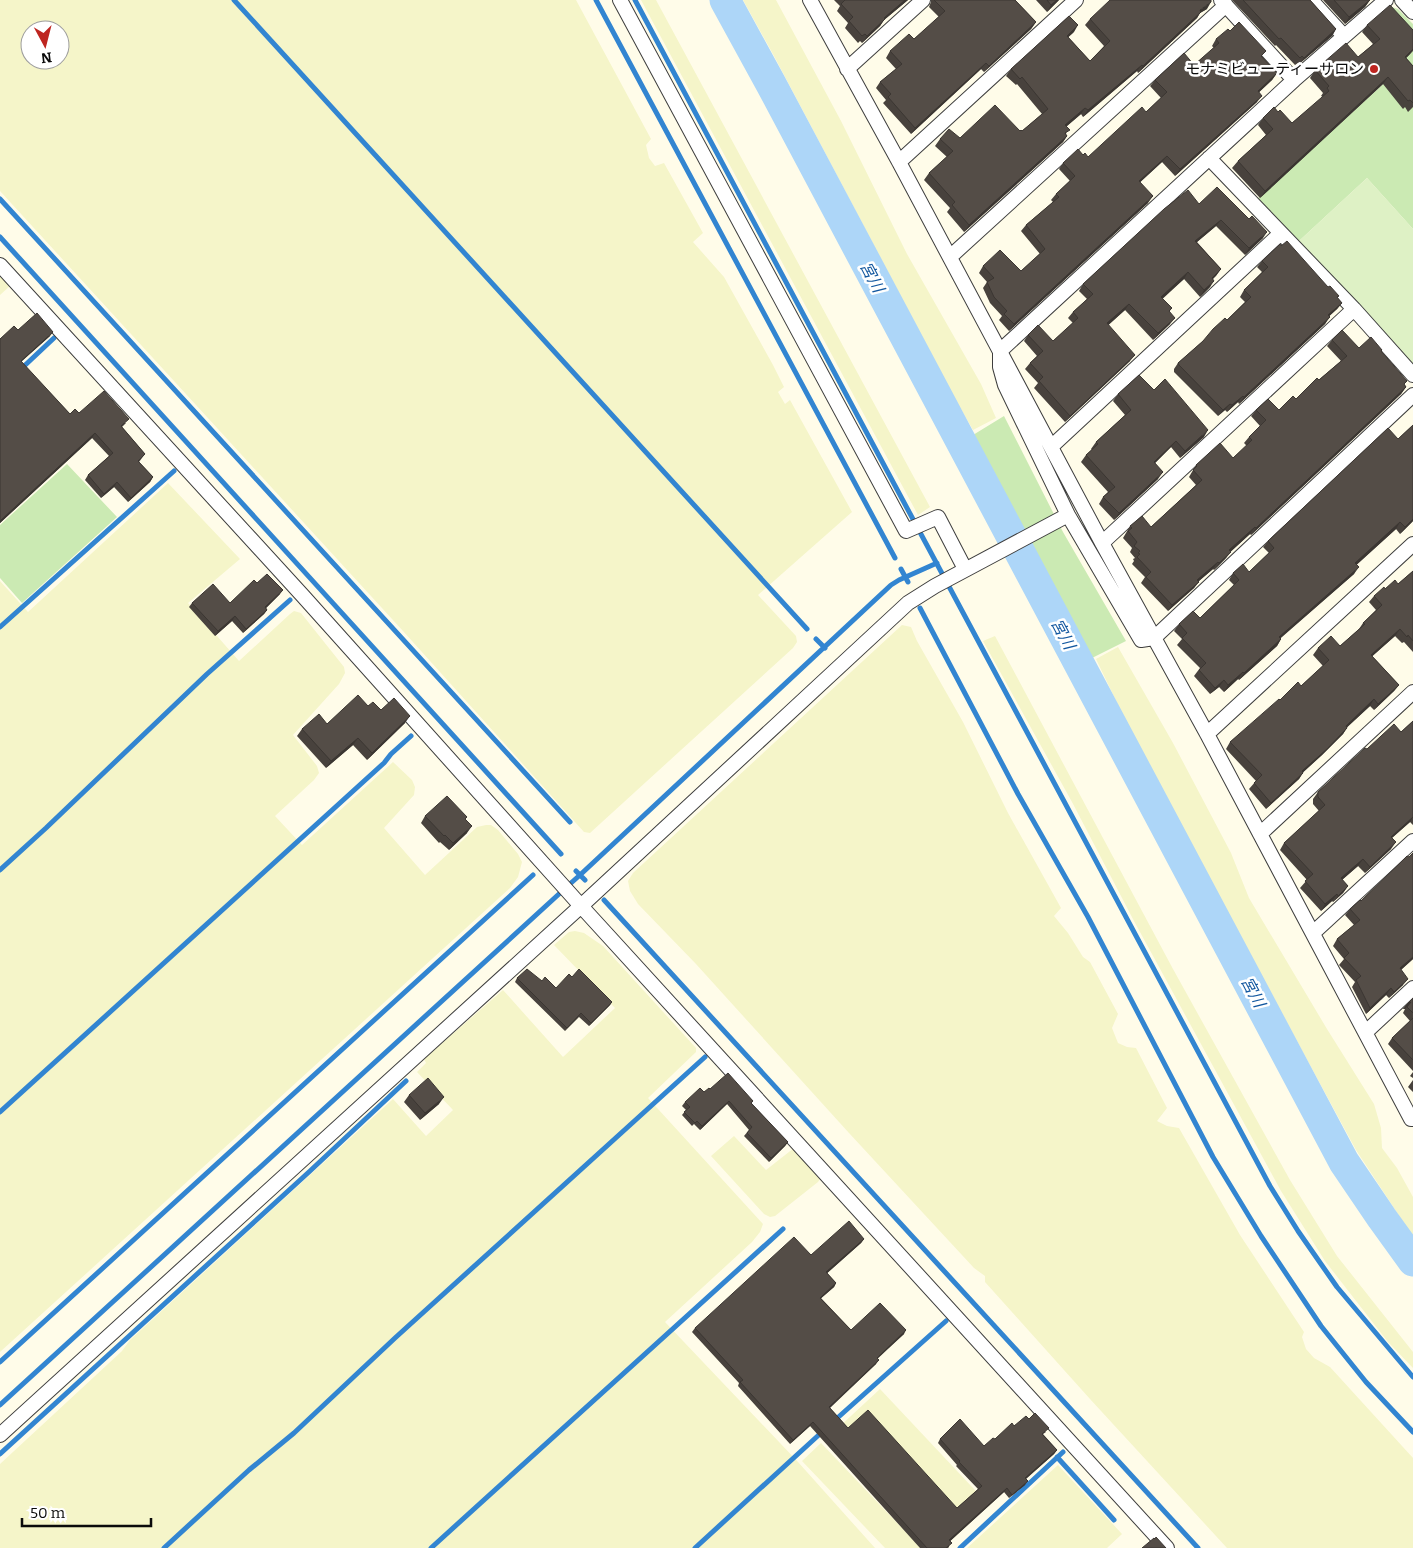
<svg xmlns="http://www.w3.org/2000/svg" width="1413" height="1548" font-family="Bitter,'Noto Sans JP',serif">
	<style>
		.farmland { fill: #f5f5c9; fill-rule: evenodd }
		.green { fill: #cbeab3 }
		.pitch { fill: #def1c5 }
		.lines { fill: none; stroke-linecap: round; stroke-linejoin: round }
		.stream { stroke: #3285d1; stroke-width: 5 }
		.river { stroke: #add6f8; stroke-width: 31 }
		.minor-casing { stroke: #3e3e3e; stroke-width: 16 }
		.minor { stroke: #fff; stroke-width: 14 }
		.wall { fill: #48423d }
		.shaded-wall { fill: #3b3632 }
		.building { fill: #544d47; stroke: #3b3632 }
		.poi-dot { fill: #be2520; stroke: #fff; stroke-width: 2 }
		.labels { text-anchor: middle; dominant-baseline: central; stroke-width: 5; stroke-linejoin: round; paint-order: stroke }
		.poi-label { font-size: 15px; fill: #0b0b0b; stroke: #fff; text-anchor: end }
		.water-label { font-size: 16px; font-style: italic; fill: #12579f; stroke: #fff }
	</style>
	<rect width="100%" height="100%" fill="#fffce9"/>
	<path class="farmland" d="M0,0H576L651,139L646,145L649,158L655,166L664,163L703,233L693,242L724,277L773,365L784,387L778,392L785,404L790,400L852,512L758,595L796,636L797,642L793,648L590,833L584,832L403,631L0,191ZM30,30H60V60H30Z
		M641,0H656L930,507L918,515Z
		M743,0H776L841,121L907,254L981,384L996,418L973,430L954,397L774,56Z
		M0,275L10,286L0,295Z
		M168,483L240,559L188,603L239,661L290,614L294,611L301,613L344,667L345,673L339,684L293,735L317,766L319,773L314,780L275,816L302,845L393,762L412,780L415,787L414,795L384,828L425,875L477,827L486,825H491L498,830L518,854L522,862L518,877L510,888L0,1352V581L28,612Z
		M902,625L911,627L917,641L963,722L1008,813L1061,908L1054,916L1068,933L1083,957L1090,962L1118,1014L1112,1028L1118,1043L1127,1047L1136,1048L1167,1108L1157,1121L1167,1126L1179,1128L1240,1235L1304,1332L1302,1337L1306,1349L1314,1358L1330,1367L1413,1458V1548H1227L1090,1399L985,1282V1276L974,1268L849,1133L696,964L638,904L630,891L628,881L633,873Z
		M995,636L1173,969L1290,1180L1337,1256L1413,1352V1368L1388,1342L1325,1261L1281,1191L1134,921L1072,802L983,641Z
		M1118,647L1173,743L1231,853L1249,898L1327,1029L1374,1104L1381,1128L1382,1148L1397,1168L1413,1197V1237L1356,1150L1142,755L1096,659Z
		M575,931L584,933L603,946L696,1048V1052L648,1098L763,1224L760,1232L752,1242L665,1322L798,1462L875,1548H0V1464L122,1351L130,1340L393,1099L426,1136L453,1110L417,1072L426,1063L424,1059L503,990L563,1057L615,1008L554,945L569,932Z
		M734,1136L766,1170L794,1148L819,1174L820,1179L818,1182L775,1216L770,1217L764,1214L711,1156Z
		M880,1389L989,1505L943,1548L824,1441Z
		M821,1443L921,1548H885L802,1461Z
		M1058,1465L1122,1534L1107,1548H967Z"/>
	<path class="green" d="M1392,7L1398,9L1413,24V229L1367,178L1299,241L1413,364V367L1257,199L1402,67L1364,27L1383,10Z
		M1004,416L1063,532L1126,641L1092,658L973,435Z
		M67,464L117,517L22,603L0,578V525Z"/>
	<path class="pitch" d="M1367,178L1413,229V364L1299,241Z"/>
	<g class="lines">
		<path class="stream" d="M234,0L807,629
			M596,0L895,558
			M635,0L1270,1186L1298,1231L1337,1287L1413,1377
			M0,199L570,822
			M0,237L561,854
			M21,369L54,338
			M901,569L908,582
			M920,608L1018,794L1088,917L1213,1157L1261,1236L1321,1326L1366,1382L1413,1432
			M0,627L174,471
			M816,639L825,648
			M0,870L46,828L207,674L290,600
			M576,871L585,880
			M604,900L1198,1548
			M0,1112L384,763L391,754L411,736
			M0,1362L533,875
			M0,1405L571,883L580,875L891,585L899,580L937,563
			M834,1421L946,1321
			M0,1454L310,1171L406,1081
			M1057,1457L1114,1520
			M164,1548L249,1470L294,1433L395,1338L705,1057
			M431,1548L783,1229
			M695,1548L822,1432
			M960,1548L1063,1452"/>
		<path class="river" d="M725,0L771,84L1344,1162L1382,1218L1413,1261"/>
		<defs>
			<path id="minor" d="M620,0L906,531L938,517L965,569
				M810,0L899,162L1102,543L1207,734L1411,1119H1413
				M1221,0L1294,80
				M1311,0L1344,36
				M1386,0L1294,80L1000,351V367L1005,385L1068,515L1141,640L1154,638L1413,395
				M1402,0L1413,12
				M847,69L923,0
				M1209,158L1354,309L1413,375
				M899,162L1076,0
				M950,257L1226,5
				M0,265L303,596L581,906L1167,1548
				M1051,447L1281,233
				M1102,543L1354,309
				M1207,734L1413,544
				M1260,834L1413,692
				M1313,933L1413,841
				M1366,1032L1413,988
				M0,1435L581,906L908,603L935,586L1068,515"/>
		</defs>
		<use href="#minor" class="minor-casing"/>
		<use href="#minor" class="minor"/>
	</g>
	<path class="wall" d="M834,0H908L884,20L880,26L862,43L860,41L858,43L845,28L848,23L837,11L840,6Z
		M931,0H1015L1036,22L1031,29L984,72L981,69L911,134L883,103L886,100L876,88L880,82L896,69L886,58L890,51L914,39L939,17L929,7L931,2Z
		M1036,0H1059L1047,12Z
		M1232,0H1310L1336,29L1332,36L1299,64L1298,63L1295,65L1276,45L1275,46Z
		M1323,0H1370L1365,7L1345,24Z
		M1207,9L1200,13L1197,18L1138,73L1137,71L1083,117L1081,114L1067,126L1066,135L1067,136L1063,142L964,232L947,212L950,208L924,180L929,173L947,157L935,146L940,139L960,138L1020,131H1022L1042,114L1017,84L1016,85L1006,76L1011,69L1074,32L1068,37L1090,61L1104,46L1085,25L1090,19Z
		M1367,25L1413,30V51L1406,58L1413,66V107L1408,112L1405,107L1403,109L1383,84L1260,198L1232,168L1238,161L1266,135L1258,125L1263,118L1278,112L1292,123L1323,97L1321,96L1323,93L1310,78L1315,70L1358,57L1373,44L1362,32Z
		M1216,39L1262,57L1277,73L1272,80L1259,92L1257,102L1175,176L1162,162L1140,182L1148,203L1009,331L999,320L1002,316L990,303L983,288L987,282L979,273L983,266L1021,271L1040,254L1021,231L1026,225L1053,202L1051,200L1056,194L1070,181L1059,169L1063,163L1083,155L1088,157L1146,112L1161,98L1150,86L1155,80L1194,65L1214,48L1212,46Z
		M1199,204L1263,238L1245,255L1216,226L1197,242L1221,269L1213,279L1210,287L1200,297L1184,279L1162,298L1172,308L1169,312L1170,324L1153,340L1125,310L1108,325L1130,361L1065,422L1034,388L1038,383L1025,369L1030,363L1037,356L1024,341L1028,335L1053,341L1073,323L1068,318L1073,312L1087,299L1079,291L1083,284Z
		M1262,261L1328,287L1339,296L1337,298L1342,303L1337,309L1329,316L1325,324L1239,404L1238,402L1227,412L1225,410L1218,416L1174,372V369L1178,363L1227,320L1245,302L1240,297L1244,290L1262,272L1257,267Z
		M18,330L50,336L21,362L70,414L79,413L126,423L122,427L145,454L139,462L153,477L150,482L128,502L114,487L101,498L85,480L88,475L109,456L92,438L0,523V339Z
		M1332,340L1359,348L1381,351L1406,387L1401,394L1251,535L1250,534L1230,552L1226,558L1214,570L1213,569L1199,581L1194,588L1168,611L1141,583L1145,577L1132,564L1134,561L1133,559L1135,558L1130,552L1132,548L1123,538L1126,533L1130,526L1151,527L1196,485L1189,477L1196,465L1233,458L1247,446L1244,443L1249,437L1260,426L1251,416L1256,410H1279L1296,399L1341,361L1327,346Z
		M1154,390L1204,437L1180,458L1171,447L1155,463L1158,479L1114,520L1099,504L1103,497L1108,492L1081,462L1086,455L1092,450L1091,449L1096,442L1125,415L1113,401L1118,394Z
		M1413,425V521L1400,534L1396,529L1357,564L1354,574L1280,638L1281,639L1277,646L1239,680L1238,679L1224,692L1219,687L1210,694L1194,676L1200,668L1177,645L1182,639L1174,631L1179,624L1200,618L1234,585L1229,580L1233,573L1249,572L1269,553L1263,547L1268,541L1398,439Z
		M1413,571V652L1404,642L1402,643L1395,636L1372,656L1399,685L1394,691L1374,710L1370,706L1347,727L1343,734L1322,755L1303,772L1299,779L1266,809L1249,789L1256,781L1226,749L1230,742L1280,700L1301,686L1323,666L1313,655L1318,648L1340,646L1359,629L1363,623L1376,610L1369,602L1374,596L1385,589L1398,584Z
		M257,583L280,594L266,608L267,610L264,614L243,633L232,621L215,636L189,607L192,603H230Z
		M368,706L381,710L405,723L367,760L353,745L326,768L297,736L302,729L327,724Z
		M1413,721V825L1410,822L1392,838L1391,849L1365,873L1358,866L1342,880L1348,886L1343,893L1333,902L1332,901L1321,911L1300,888L1307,880L1280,850L1284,843L1319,811L1313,804V799L1318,792L1367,749L1401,732Z
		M425,816L465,819L467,833L449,850L440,842L439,843L421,823Z
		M1409,857L1413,959L1401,970L1403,985L1389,998L1386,995L1366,1014L1352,987L1355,982L1339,965L1344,959L1333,946L1337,939L1354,925L1345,915L1350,909L1361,901Z
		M572,977L612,1002L610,1005L589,1026L579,1017L565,1031L515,982L517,978L542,981L556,988Z
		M1413,998V1071L1388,1044L1392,1038L1410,1021L1403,1013L1405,1009H1403L1408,1003Z
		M1413,1072V1078L1410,1076Z
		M1413,1080V1092L1408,1087Z
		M704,1092L753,1101L751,1104L788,1142L785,1146L769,1162L744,1136L749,1130L727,1104L700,1130L694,1124L692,1126L682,1115L686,1110L682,1106L685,1102Z
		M409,1095L439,1104L420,1120L404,1102Z
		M864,1239L861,1243L827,1273L836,1283L834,1287L821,1298L851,1330L904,1334L877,1358L876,1364L830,1408L848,1428L957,1508L978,1489L956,1466L957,1465L938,1443L940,1439L984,1446L1014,1426L1029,1419L1046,1432L1043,1434L1057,1450L1054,1454L1026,1479L1025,1485L1009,1498L1004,1492L950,1541L949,1547L948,1548H920L810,1426L790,1444L738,1386L739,1383L692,1332L695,1328L811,1255Z"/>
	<path class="shaded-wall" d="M905,0H908L884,20L880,26L862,43L867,36L884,18Z
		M1057,0H1059L1047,12L1051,5Z
		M1370,0L1365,7L1345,24L1349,17Z
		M1211,2L1207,9L1200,13L1197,18L1138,73L1143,66L1200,10Z
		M1036,22L1031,29L984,72L989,66Z
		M1078,25L1074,32L1062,43L1067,36Z
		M1336,29L1332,36L1299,64L1304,58Z
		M1413,49L1410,54L1400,64L1405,57Z
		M986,63L981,69L911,134L915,128Z
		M1142,65L1137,71L1083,117L1088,110Z
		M1277,73L1272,80L1253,98L1258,91Z
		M1388,77L1383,84L1260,198L1265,191Z
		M1262,96L1257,102L1175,176L1180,169Z
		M1085,108L1081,114L1061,131L1065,125Z
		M1067,136L1063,142L964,232L969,225Z
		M1167,156L1162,162L1135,187L1139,181Z
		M1153,196L1148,203L1009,331L1014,324Z
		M1221,220L1216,226L1191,247L1195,241Z
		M1267,232L1263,238L1245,255L1249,248Z
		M1221,269L1216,276L1207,284L1212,278Z
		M1188,272L1184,279L1157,304L1161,297Z
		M1214,281L1210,287L1200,297L1204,290Z
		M1342,303L1337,309L1323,322L1328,315Z
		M1129,304L1125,310L1103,330L1107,323Z
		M1330,317L1325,324L1239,404L1244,397Z
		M1175,318L1170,324L1153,340L1158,333Z
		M53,332L50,336L17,365L21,361Z
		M1135,355L1130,361L1065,422L1070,416Z
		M1406,387L1401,394L1251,535L1256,528Z
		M1243,396L1238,402L1227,412L1232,405Z
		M1230,404L1225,410L1218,416L1223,410Z
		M1208,430L1204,437L1180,458L1185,451Z
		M95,433L92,438L0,523V521Z
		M1176,441L1171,447L1149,469L1154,462Z
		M1163,472L1158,479L1114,520L1119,513Z
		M153,477L150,482L128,502L131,498Z
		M117,482L114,487L101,498L104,494Z
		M1413,519V521L1400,534L1405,527Z
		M1400,522L1396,529L1351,570L1355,563Z
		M1255,527L1250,534L1225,557L1229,550Z
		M1231,552L1226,558L1214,570L1219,563Z
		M1218,562L1213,569L1193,586L1197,580Z
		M1359,567L1354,574L1274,644L1279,637Z
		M1199,582L1194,588L1168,611L1172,605Z
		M283,590L280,594L262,612L265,607Z
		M267,610L264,614L243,633L246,629Z
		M235,616L232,621L215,636L218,631Z
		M1400,629L1395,636L1367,661L1371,655Z
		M1281,639L1277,646L1239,680L1244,673Z
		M1243,672L1238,679L1224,692L1228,685Z
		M1224,680L1219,687L1210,694L1215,688Z
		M1399,685L1394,691L1374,710L1378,704Z
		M1374,699L1370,706L1341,733L1346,726Z
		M410,716L405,723L367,760L372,753Z
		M1347,728L1343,734L1322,755L1297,778L1302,771Z
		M358,738L353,745L326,768L331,761Z
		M1303,773L1299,779L1266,809L1271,803Z
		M1413,817L1410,822L1386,843L1391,837Z
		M472,826L467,833L449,850L453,843Z
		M1396,842L1391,849L1365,873L1370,867Z
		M1363,859L1358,866L1336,885L1341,878Z
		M1348,886L1343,893L1333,902L1338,896Z
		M1337,894L1332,901L1321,911L1325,904Z
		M1413,957V959L1395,975L1400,968Z
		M1408,979L1403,985L1389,998L1394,992Z
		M1391,988L1386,995L1366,1014L1370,1008Z
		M612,1002L610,1005L589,1026L591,1023Z
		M1411,1002L1405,1009H1403L1408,1003Z
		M444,1097L439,1104L420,1120L425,1113Z
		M729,1101L727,1104L700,1130L702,1126Z
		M788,1142L785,1146L769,1162L771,1158Z
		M864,1239L861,1243L824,1276L826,1272Z
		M836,1283L834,1287L818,1301L820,1298Z
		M906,1330L904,1334L874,1362L877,1358Z
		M879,1360L876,1364L826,1411L829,1407Z
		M813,1422L810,1426L790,1444L793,1440Z
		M1057,1450L1054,1454L1022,1482L1025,1478Z
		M1028,1481L1025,1485L1009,1498L1012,1495Z
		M1007,1488L1004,1492L947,1544L949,1540Z"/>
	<path class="building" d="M845,0H905L884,18L885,19L867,36L865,34L862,36L849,21L853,17L841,4Z
		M934,0H1015L1036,22L989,66L986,63L915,128L888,97L891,94L880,82L902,64L890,51L909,34L914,39L945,11Z
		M1047,0H1057L1051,5Z
		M1110,0H1211V2L1200,10L1201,12L1143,66L1142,65L1088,110L1085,108L1065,125L1070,130L1065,133L1067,136L969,225L952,205L955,202L929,173L953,151L940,139L949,129L960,138L995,105L1020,131L1021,130L1022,131L1048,109L1022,77L1020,79L1011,69L1069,16L1078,25L1067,36L1090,61L1110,41L1090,19Z
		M1243,0H1310L1336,29L1304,58L1302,56L1300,58L1281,38L1279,39Z
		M1334,0H1370L1349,17Z
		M1390,5L1413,30V49L1405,57L1413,66V103L1410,100L1408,101L1388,77L1265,191L1238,161L1273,129L1263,118L1274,107L1278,112L1280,110L1292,123L1329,91L1327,88L1329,86L1315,70L1346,43L1358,57L1380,39L1367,25Z
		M1239,22L1266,51L1261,56L1277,73L1258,91L1262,96L1180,169L1167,156L1139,181L1153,196L1014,324L1004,314L1007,311L994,297L987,282L994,278L983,266L1000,250L1021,271L1045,249L1026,225L1059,197L1056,194L1075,176L1063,163L1078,149L1083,155L1085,153L1088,157L1142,107L1146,112L1167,92L1155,80L1184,53L1194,65L1219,43L1216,39L1228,29L1230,31Z
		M1217,187L1249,219L1252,216L1267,232L1249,248L1221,220L1195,241L1221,269L1212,278L1214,281L1204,290L1188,272L1161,297L1172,308L1169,311L1175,318L1158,333L1129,304L1107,323L1135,355L1070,416L1039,381L1043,377L1030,363L1043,351L1028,335L1038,325L1053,341L1078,318L1073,312L1093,294L1083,284L1164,209L1188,190L1199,204Z
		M1287,241L1328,287L1330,286L1339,296L1337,297L1342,303L1328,315L1330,317L1244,397L1243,396L1232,405L1230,404L1223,410L1179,365L1178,363L1203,341L1213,329L1225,318L1227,320L1251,297L1244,290L1268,267L1262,261L1280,244L1281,246Z
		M37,313L53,332L21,361L70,414L75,409L79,413L104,391L129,419L121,426L145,454L138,461L153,477L131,498L117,482L104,494L88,475L113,453L95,433L0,521V339L14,326L18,330Z
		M1342,330L1359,348L1371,337L1382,350L1381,351L1407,381L1404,384L1406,387L1256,528L1255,527L1229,550L1231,552L1219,563L1218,562L1197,580L1199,582L1172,605L1146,577L1151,572L1137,557L1140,554L1138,553L1140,551L1134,546L1137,542L1128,531L1132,528L1130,526L1142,516L1151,527L1202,480L1193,470L1197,466L1196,465L1220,443L1233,458L1252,440L1249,437L1266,420L1256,410L1268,399L1279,410L1293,396L1296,399L1317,378L1319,380L1347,356L1332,340Z
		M1139,375L1154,390L1165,379L1208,430L1185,451L1176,441L1154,462L1163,472L1119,513L1103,497L1115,487L1086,455L1098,444L1096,442L1131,410L1118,394Z
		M1413,425V519L1405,527L1400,522L1355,563L1359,567L1279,637L1281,639L1244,673L1243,672L1228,685L1224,680L1215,688L1199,670L1206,663L1182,638L1187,633L1179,624L1193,611L1200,618L1239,580L1233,573L1243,564L1249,572L1274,548L1268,541L1388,428L1398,439Z
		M1413,571V641L1408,635L1407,637L1400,629L1371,655L1399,685L1378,704L1374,699L1346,726L1347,728L1327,749L1302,771L1303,773L1271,803L1254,783L1262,775L1230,742L1279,699L1280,700L1298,682L1301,686L1329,660L1318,648L1331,636L1340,646L1365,624L1363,623L1382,605L1374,596L1384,587L1385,589L1395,580L1398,584Z
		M267,574L283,590L265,607L267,610L246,629L235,616L218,631L192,603L213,584L230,603L254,580L257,583Z
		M358,695L368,706L373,702L381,710L394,698L410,716L372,753L358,738L331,761L302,729L319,714L327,724Z
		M1413,721V817L1391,837L1396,842L1370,867L1363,859L1341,878L1348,886L1338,896L1337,894L1325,904L1305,881L1313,874L1284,843L1325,805L1318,797V792L1365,748L1367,749L1394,724L1401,732Z
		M447,796L467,817L465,819L472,826L453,843L445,835L444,836L425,816Z
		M1413,853V957L1400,968L1408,979L1394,992L1391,988L1370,1008L1356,980L1361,976L1344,958L1349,953L1337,939L1360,920L1350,909L1360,900L1361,901L1407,856L1409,857Z
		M527,969L542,981L545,977L556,988L569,974L572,977L579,969L612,1002L591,1023L581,1013L567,1028L517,978Z
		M1413,998V1013L1407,1007L1411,1002L1408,1003Z
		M1413,1018V1060L1392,1038Z
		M728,1073L753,1101L751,1103L788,1142L771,1158L747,1133L752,1127L729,1101L702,1126L697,1121L695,1123L684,1112L690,1107L685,1102L700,1088L704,1092L709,1088L710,1089Z
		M428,1078L444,1097L425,1113L409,1095Z
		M849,1221L864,1239L826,1272L836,1283L820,1298L851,1330L880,1303L906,1330L877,1358L879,1360L829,1407L848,1428L868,1410L957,1508L982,1486L959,1462L960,1461L940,1439L960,1419L984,1446L993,1438L995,1439L1012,1423L1014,1426L1026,1416L1029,1419L1035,1413L1049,1428L1042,1434L1057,1450L1025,1478L1028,1481L1012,1495L1007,1488L949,1540L952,1543L946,1548H927L813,1422L793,1440L740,1382L743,1380L695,1328L794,1237L811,1255Z
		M1156,1537L1166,1548H1142L1154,1538L1155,1539Z"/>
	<circle class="poi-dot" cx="1374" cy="69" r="5"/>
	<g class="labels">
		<g class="poi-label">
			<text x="1364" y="69">モナミビューティーサロン</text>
		</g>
		<g class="water-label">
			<text transform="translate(872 277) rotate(62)">宮川</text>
			<text transform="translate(1063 634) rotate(62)">宮川</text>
			<text transform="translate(1253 992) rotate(62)">宮川</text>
		</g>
	</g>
	<g transform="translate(45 45) rotate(173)"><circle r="24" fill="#ffffff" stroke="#9d9d9d"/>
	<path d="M0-4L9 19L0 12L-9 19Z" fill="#be2520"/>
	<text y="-8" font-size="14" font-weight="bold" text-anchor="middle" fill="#0b0b0b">N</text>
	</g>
	<path d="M22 1518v8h129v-8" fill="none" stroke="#0b0b0b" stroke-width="2.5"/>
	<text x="30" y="1518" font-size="15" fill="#0b0b0b" stroke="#ffffff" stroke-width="4" paint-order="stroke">50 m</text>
</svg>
